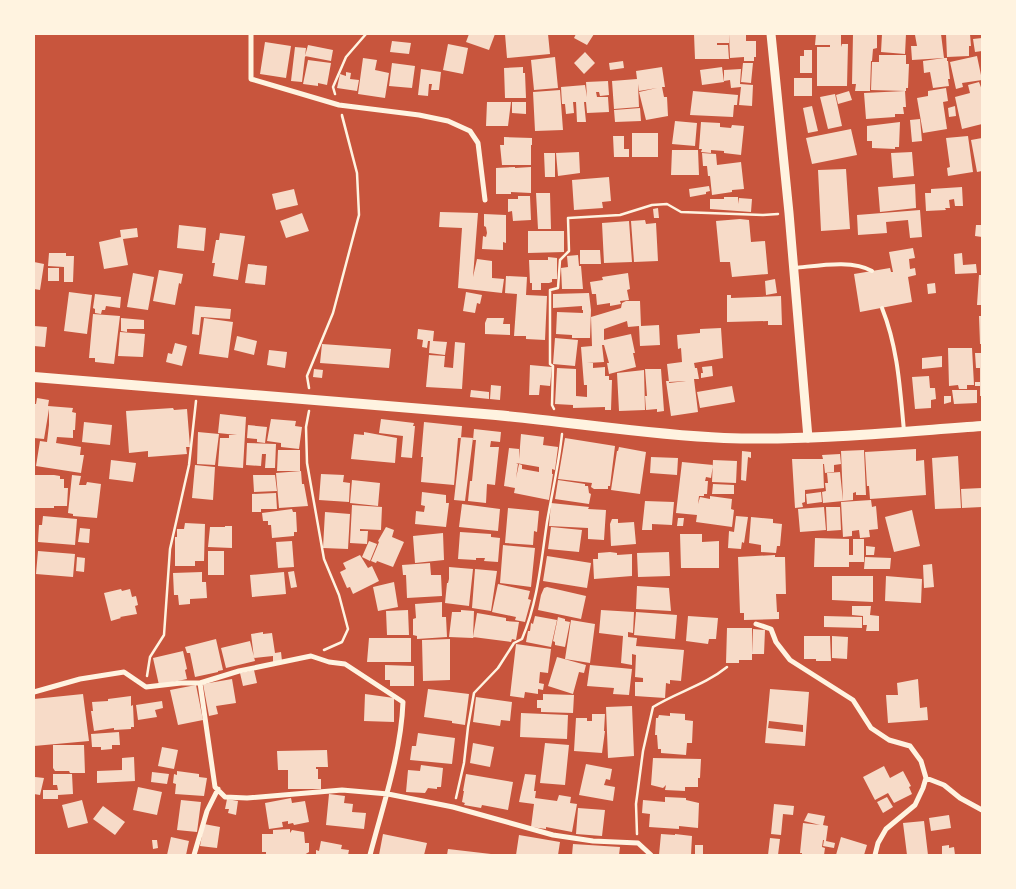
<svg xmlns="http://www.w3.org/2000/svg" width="1016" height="889" font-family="'Fira Sans',sans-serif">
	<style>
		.building { fill: #f7dbc8; fill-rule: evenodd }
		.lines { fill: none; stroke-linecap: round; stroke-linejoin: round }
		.path { stroke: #fff3e0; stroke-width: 2.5 }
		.service { stroke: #fff3e0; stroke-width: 4 }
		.minor { stroke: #fff3e0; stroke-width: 5 }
		.tertiary { stroke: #fff3e0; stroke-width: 9 }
		.secondary { stroke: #fff3e0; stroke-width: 10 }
	</style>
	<rect width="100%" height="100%" fill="#c8553d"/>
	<path class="building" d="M469,34H495L489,50L466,42Z
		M505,34H548L550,54L507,58Z
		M576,34H594L587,45L574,38Z
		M694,34H729V43H717V45H728L729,59H695Z
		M729,34H746V41H756V57H754V61H744V57L730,58Z
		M816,34H841V47L842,44H848L847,86H817V47H830V45H815Z
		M853,34H877V48L873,49L872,61H871L870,91H855L856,84H852Z
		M882,34H906L905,54L881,52Z
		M941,34L944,58L912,60L911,46H917L915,35Z
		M946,34H970L971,46H969V56L947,57Z
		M982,38V51L975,52L973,39Z
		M392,41L411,43L409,54L390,52Z
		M265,42L291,46L286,78L260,74Z
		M448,44L468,48L463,74L443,70Z
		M308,45L333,50L331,61L305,56Z
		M295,47L306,48L302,82L291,81Z
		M804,50H812V73H800V56H804Z
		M585,52L595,63L584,74L574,63Z
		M879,55H906V64H909L908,88H906V91L871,90L872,62H879Z
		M977,56L982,80L962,83L963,87L956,89L950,62Z
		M555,57L558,88L534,90L531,60Z
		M363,58L377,60L375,70L389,73L385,98L358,94Z
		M944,58H947V61H948L950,79H948L949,86L933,88L930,72L924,73L923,61Z
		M308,60L331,63L327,85L318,83V86L303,84Z
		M623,61L624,68L610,70L609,63Z
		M392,63L415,66L412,88L389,86Z
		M743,63H753L751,83L741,82Z
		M523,67V73H525L526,98H505L504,68Z
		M662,67L665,87H662L664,97H667L668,116L646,120L639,92L657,88L639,91L638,84L639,107L614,109L612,81L637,79L636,71Z
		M722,67L724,82L702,85L700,70Z
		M421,69L441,72L439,90H431L432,84H429L428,96L418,95Z
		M741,69L740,84L753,85L752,106L739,105L741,87L731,88L730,80L724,81V70Z
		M346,72L351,73L350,79L359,80L357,91L337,88L340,74L346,76Z
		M794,78H812V96H794Z
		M608,81L609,95L600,96L599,92H596L597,97H608L609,112L587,113L586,102H584L586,122H577L576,102H573L574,113L566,114L565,104H562L561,87L585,85L587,97L586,82Z
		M979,82L982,90V124L962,129L955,97L970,93L968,85Z
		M946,88L948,101L943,102L947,129L923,133L917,98L928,96V91Z
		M560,90L563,130L535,131L533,92Z
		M693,91L738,95L737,105H734L733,117L690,115Z
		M849,91L852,100L838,104L836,95Z
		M905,91L906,107H903L904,114H895V117L866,119L864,93Z
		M835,94L842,126L828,129L820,97Z
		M487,102H511L508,126H486Z
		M512,102H526V114L512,113Z
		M812,106L818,131L808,133L803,108Z
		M955,106L956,116L949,117L948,108Z
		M640,108L641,121L615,122L614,110Z
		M920,119L922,141L912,142L910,120Z
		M675,121L697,123L695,146L672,144Z
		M701,122L720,123V127L731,128L732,125L744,126L741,155L724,153V151L711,150V153L701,152L702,149H699Z
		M900,122L899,147H895V149L872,148V141H867V126Z
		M851,129L857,155L812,164L806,138Z
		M632,133H658V157H632Z
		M613,136H624V149H629V157H614Z
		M968,136L973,172L948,176L947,168L950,167L946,138Z
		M504,137L532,138V145H531V165H502L500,145H504Z
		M982,138V171L977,172L971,140Z
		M672,150H698L699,175H671Z
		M579,152L580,173L558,176L556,153Z
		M912,152L914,176L893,178L891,153Z
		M544,153H555V177H545Z
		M702,153L716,154L717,165L741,162L744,189L732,190V192L712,195L710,176H708L707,166H703Z
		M515,167V168L531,167V193L511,192V194H496V168Z
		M846,169L850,229L821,231L818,170Z
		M609,177L611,201L602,202L603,208L574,210L572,180Z
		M915,184L916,208L880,212L878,187Z
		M709,186L710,191L706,192V194L690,197L689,189Z
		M962,187L963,206H955L954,199L949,200L950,208H945L946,210L926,211L925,193H931V189Z
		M294,189L298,205L276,210L272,194Z
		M536,193H550L551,229H538Z
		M518,196H530L531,220L513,221L512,211L508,212V199H518Z
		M724,197H738V204L739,198L752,199L751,212L710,209V199H724Z
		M658,208L659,218H654L653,209Z
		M920,210L922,237L910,238L908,220L886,222L887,233L858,235L857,215Z
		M440,212L478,213L473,277L477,259L492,261V278L504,279L502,293L458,288L462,228L439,227Z
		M302,213L309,231L286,238L280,221Z
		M484,214L506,215V243L503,242V250L482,249L483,236L486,237L487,233L486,227L484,226Z
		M740,219L749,220L751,242L765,241L768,274L732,277L730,262H720L716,221Z
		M645,220L646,224L656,223L658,261L634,262L631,221Z
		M629,221L632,262L604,263L602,223Z
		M179,225L206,228L204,251L177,248Z
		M976,225H982V237L975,236Z
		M137,228L138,237L123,239L128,265L104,269L99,242L121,237L120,230Z
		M528,231H564V252L528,253Z
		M220,233L245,236L238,280L213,276L215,263H212L216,240H219Z
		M913,248L915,258L909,259L910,269L915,268L916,275L908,277L912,302L860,312L854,274L890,268L891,272H893L889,252Z
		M580,250H600L601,264H580Z
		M49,253H66V256H74L73,282H64V267L48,266Z
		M962,253L963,265L976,264L977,273L955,274L954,254Z
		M578,255L579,266H581L583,289H562L561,268L568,267L567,256Z
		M548,257L557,258V279H552V282L549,283H541V290H532V283H530L529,260H548Z
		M34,262L44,264L40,290L34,289Z
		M248,264L267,266L265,285L245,283Z
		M48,268H59V281H48Z
		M159,270L183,274L181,284L179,283L175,305L153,301Z
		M133,273L154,277L148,310L127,307Z
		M628,273L630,289L627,290L629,300L620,301L621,304L610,306V303L597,305L596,294H592L590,282L603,280L602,277Z
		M979,275H982V305H977Z
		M506,276L527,277L526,295L547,296L545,340L526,339V336H514L517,294L505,293Z
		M775,279L777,293L766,295L765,281Z
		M935,283L936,293L928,294L927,284Z
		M69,292L92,295L87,334L64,331Z
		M466,292L482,295L480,304L477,303L475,313L463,311Z
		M589,293L591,310H586H591L590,338H572V335L556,334L557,312L583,313V310H582V306L553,308V294Z
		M95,294L121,297L120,308L106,306L105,310H102L101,314L95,313V309L93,308Z
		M727,295H731V298L781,296L782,325H768V321L727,322Z
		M626,301H640L641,326L659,325L660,345L640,346L639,326L628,327L627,321L604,329V340L631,334L635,353H633L636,367L609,374L607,363H609L604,345H602L604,362L587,363H593V368L605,367V376H609V380H612L611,410H605V407L573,408V405L555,404L557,368L576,369V396L587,397V385H584L581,347L592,346L591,317L621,308L622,303Z
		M195,306L231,309L230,319L201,317L199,335L192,334Z
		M93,314L120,316L114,364L95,362V358H89Z
		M979,316H982V344H980Z
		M121,318L144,320V329H127V332L121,331Z
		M204,318L233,322L228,358L199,354Z
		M487,318H504L503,324H510V335L485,334V323Z
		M34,326L47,327L45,347L34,346Z
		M721,328L723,358L694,363L695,368H697L699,379H694L698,412L671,416L666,381H669V383L686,381L669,382L667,364L682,362L681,348L678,349L677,335L700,333V329Z
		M418,329L434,331L433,341L447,342L445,355L429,353L430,341H428L427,348L422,347L423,340L417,339Z
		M120,332L145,334L143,357L118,356Z
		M237,336L257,341L254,355L234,350Z
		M555,338L578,340L575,366L553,364Z
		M455,342L465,343L462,389L426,387L429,355L445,356L444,367L453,368Z
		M175,343L187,346L182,366L166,362L168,353L172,354Z
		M322,344L391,349L389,368L320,363Z
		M948,348H972L974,385H967V389H959L958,385L949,386Z
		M269,350L287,352L285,368L267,365Z
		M975,353H982V396H980V386H975V382H980V368H976Z
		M942,356V367L922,369V358Z
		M530,365L552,367L550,386L540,385L539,395H529Z
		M712,366L713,376L701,378V373H703L702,367Z
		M314,369L323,370L322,378L313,377Z
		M645,369H661L664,411L657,412V409L646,410L645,396H647Z
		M644,370L645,410L619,411L617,373Z
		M929,376L930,388H935L936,399L931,400V408L915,409L912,377Z
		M491,385L501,386L500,400L490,399Z
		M732,386L735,402L700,408L697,392Z
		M471,390L489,392V399L470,397Z
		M952,390H977V403L954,404Z
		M944,396H951V402L944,404Z
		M37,398L49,400L48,406L73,408L72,412L76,413L75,430H73V438L57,437L56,443L81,447L80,455H84L81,473L36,466L40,441L47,442L49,425V409L44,439L34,438V404H36Z
		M173,408L174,410L187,409L190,447H186L187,454L148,457V451L129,453L126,411Z
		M220,414L246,417L243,468L218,466L220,438H229V435H237L218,433Z
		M271,419L296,421L295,426L302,427L299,449L281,447V443L267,441Z
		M381,419L414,423L413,426H415L412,458L401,457L403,436L379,433Z
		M84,422L112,425L110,445L82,442Z
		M424,422L462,426L461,438H458L454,485L421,482L423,457H421Z
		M248,425L267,427L265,443L257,442V439L247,438Z
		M474,429L501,432L500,442L491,441L490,447H499L495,485L487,484L486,503L468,501L470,481H472L476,440H473Z
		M198,432L219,434L215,465L197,464Z
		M364,432L397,438L395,463L351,459L354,434L364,435Z
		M521,434L544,437L543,445L558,447L555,470L552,469V474H553L549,500L514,493L515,488L504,486L509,448L519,449V459ZM516,463L539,467V472L522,469V465L519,464L516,478L518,464Z
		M461,437L473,438L465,501L454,500Z
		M565,438L615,446L610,486H608V489H594L591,487L592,483L558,479Z
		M247,443L276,444L275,468H265L266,454H262L261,466L246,465Z
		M619,447L646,452L640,494L611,490L617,451H618Z
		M916,449V461L924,460L926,495L870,499L869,486H867L865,452Z
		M278,450H300V471H277Z
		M864,450L866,495H856V492L853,493V500L843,501L841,451Z
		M742,451L751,452V458L748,457L746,481L741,480Z
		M840,454L841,464L834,465V472L825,473L824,464H823L824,488L805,490V502L802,503L803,507L795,508L792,459H823L822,455Z
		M958,456L961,508L935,509L932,458Z
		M651,457L678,458L677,475L650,473Z
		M111,460L136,463L133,482L109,479Z
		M713,460L737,461L736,483L712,482Z
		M682,462L713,465L711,478L706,477L705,481H708L707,494H704V496H699L698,504L700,497L710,499V496L732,499L731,509L734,510L732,527L696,522L697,515L676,513Z
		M195,465L215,467L213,500L192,498Z
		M301,471L302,484H304L308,506L279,508L276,473Z
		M840,472L843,501L823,503L822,492L826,491L825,483H828L827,473Z
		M321,474L344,475L343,482L350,483L349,502L319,500Z
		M34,475H54L60,476V479H64V488H68L67,506H54V508H35Z
		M72,475L81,476L79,485H86L87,482L101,484L97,518L73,516V514L68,513Z
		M253,475H275L277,491L254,492Z
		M352,480L380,483L378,506L350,503Z
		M558,480L585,484V486H588L589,493L591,494L589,504L555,499Z
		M713,484L734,485V494H712Z
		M982,488V507L962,508L961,489Z
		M422,492L446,495V503H449L446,527L415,524L416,511L424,512L425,506L421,505Z
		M821,492L822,502L807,504L806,494Z
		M276,493L277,509H261V512H252V494Z
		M871,500L872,507L876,506L878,529L869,530L870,537L860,538L859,530L852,531V536L843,537L841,502Z
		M645,501L674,502L672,525L652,524V530H642Z
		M551,503L589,507L588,509L606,510L604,540L588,539V528L549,526Z
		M462,504L500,509L498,531L459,527Z
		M352,505L382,507L381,530L360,529V531H368L367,544L350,543Z
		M824,507L826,530L800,532L798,509Z
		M826,507H840L841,530L827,531Z
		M508,508L539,511L537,532L534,531L533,545L505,543Z
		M292,509L293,512H296L297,532H294V536L272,538L271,525H268V521H263L262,513Z
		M912,510L920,546L894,552L885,517Z
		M325,512L350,514L348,549L323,548Z
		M43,516L77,519L75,545L38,542L39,525H42Z
		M736,516L748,517L744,543L742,542L741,549L728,548L729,531L734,532Z
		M751,517L773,519V523L782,524L780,546H777L776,553L761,552V545L749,543Z
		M678,518H684L683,526H677Z
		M612,519H618V523L634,522L636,544L611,546L610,524Z
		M185,523L205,524L204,561H195V566H175V537H177V529H184Z
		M225,526H232V548L208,547L210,527H225Z
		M386,527L394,530L392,537L404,542L393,567L377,561L376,563L371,561L379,542L378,541Z
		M551,527L582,530L579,552L548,549Z
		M80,528L90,529L89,543L78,542Z
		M460,532L491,534V537L500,538L498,562L484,561L485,558H476V560L458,559Z
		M443,533L444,560L415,563L413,536Z
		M680,534H702V542L719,541V568H681Z
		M815,538L849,539V567H814Z
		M853,539H864V562H849V555H853Z
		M292,541L294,567L278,568L276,542Z
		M369,541L377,544L370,561L362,557Z
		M503,545L535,548L531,587L500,583Z
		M866,546L875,547L874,555H866Z
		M38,551L75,554L73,577L36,574Z
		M208,551H224V575H208Z
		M610,552L617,553V555L632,554V576L594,579L593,559H598V553Z
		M669,552L670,576L638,577L637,553Z
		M360,555L368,568L372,566L379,581L353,594L350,587L347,588L340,572L346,569L343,563Z
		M775,555V557H785L786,594H776L777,612H779V619L744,620V613H740L738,557Z
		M547,556L591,563L587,588L543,581Z
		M77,557L85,558L84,572L76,571Z
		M865,557L891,558L890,569H864Z
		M430,563L431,575H441L442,596L407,598L406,575H403L402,565Z
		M932,564L934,587L924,588L923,565Z
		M449,567L473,569L469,606L445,603L447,583H448L449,579Z
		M475,569L497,571L491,611L472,608Z
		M294,571L297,587L291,588L288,572Z
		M202,572V582H206L207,598L190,599V604L179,605L178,595H174L173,573Z
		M284,572L286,594L252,597L250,575Z
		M832,576H873V602L832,600Z
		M886,576L922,579L921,603L885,601Z
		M394,582L398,607L378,611L373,587Z
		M498,584L530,591L528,599L531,600L525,622L515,620L516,617L492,612Z
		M637,586L669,588L671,611L636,609Z
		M547,587L586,596L581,619L538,610L541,595L544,588Z
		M121,589L122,591L130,589L132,597L136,596L138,605L135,606L137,614L120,617L121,618L111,621L104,593Z
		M442,602V617H446L447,637L417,639V636L413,635V619L416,618L415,604Z
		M852,606H871L870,615L879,616V631H866L867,625H863V616L852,615Z
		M408,610L409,635H387L386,611Z
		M461,610L474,611L473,638L449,637L452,612H461Z
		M601,610L634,612L633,633L628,632V637L637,638L636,646L684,650L681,681L670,680V684L666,683L665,698L635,696V682H643V678L635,677L636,655L632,654V665L621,663L623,636L599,633Z
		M636,612L677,615L675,639L634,635Z
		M477,613L506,618V621L519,622L516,640L512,639L511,642L473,637Z
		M535,616L557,620L551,647L526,642L528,631H530L531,623L533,624Z
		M688,616L718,618L716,639H709L708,644L686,641Z
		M824,616L862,617V628L824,627Z
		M558,617L565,619V621L570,622L565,647L555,645V642L553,641Z
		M571,620L595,624L590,663L565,659Z
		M727,628H752V660H739V663H726Z
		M753,629L765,630L764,654H752Z
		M263,632V634L272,633L275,653L281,652L282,661L273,662V656L254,658L251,634Z
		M804,636H830L831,661H816V659H804Z
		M832,636L848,637L847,659L832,658Z
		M369,638H411V662H367Z
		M216,639L223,670L218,671V672L195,677L190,653H187L185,647Z
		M450,639V680L423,681L422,640Z
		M250,641L255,661L226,668L221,648Z
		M516,644L551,649L548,673L540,672L539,683L544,684L543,690L538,689V694L525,692L524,698L510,696Z
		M183,651L187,669L185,670L187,679L159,685L153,658Z
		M557,657L586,665L584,673L579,672L573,694L548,686Z
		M385,665L414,666V686H390V680H385Z
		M590,665L632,669L629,695L613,694L614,688L587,686Z
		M254,670L257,683L243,686L240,673Z
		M232,679L236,703L216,706L218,714L209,716L203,684Z
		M918,679L920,708L927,707L928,720L888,723L886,695H898L897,683Z
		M196,685L203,720L178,725L170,690Z
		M428,689L469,694L465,725L452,723V721L424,717Z
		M770,689L809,692L805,746L765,743ZM769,721L803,725V732L768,728Z
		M83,694L89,741L34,746V699Z
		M365,694L394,698V722L364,721Z
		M543,694L574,695L573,713L541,712V708H537V700H543Z
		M131,696V706L133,705L134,727H131V729L114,730V728L94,731L91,711H93L92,702L108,701V699Z
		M476,697L512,702L510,721L501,720L500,726L473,722Z
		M162,701L163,708L155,710L157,717L138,720L136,705Z
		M632,706L634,756L608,758L606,707Z
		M521,713L568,715L567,739L520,737Z
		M670,713L685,714V720L693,721L692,743H687L686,755L661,753V749H658L657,735H655L656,718H658L659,715L670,716Z
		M592,714H605L604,731H605L602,753L574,751L576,718H587V721H592Z
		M119,732L120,745H112V749L101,750V747H92L91,734Z
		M418,733L455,738L452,764L410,760L412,746H416Z
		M473,743L494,747L490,767L470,763Z
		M545,743L569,745L565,785L540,783Z
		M53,745H84L85,773H70L69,771H55L53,768Z
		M162,747L178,750L174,769L158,766Z
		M327,750L328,767H316V769H318V779H321V789H288V770H278L277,751Z
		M134,757L135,781L97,783V771L122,770V758Z
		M653,758L701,759L700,778H698V787H685V791L665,790L666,785L663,788L651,785Z
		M586,764L612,769L610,780L606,779L604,785L615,787L613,801L579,795Z
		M421,765L443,768L441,787H437V789L428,788L425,793L406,792L408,770L420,771Z
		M884,766L890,778L903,771L911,786L909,787L912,794L894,803L888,793L875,800L863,777Z
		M177,771L199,774V777L207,778L204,796L175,794L176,784L173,783L174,774L177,775Z
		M152,772L169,774L167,784L151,782Z
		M53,774H72L73,794L58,795V799H43V790H58L57,785H53Z
		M466,774L513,782L508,810L482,805L481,808L464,805L465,803L462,802L464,791H463Z
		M525,774L536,775L534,791H536L535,798L557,801L559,795L571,797L570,803L577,804L572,832L546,827V829L531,827L534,804L519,802Z
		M35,777L44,778L40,795L34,794Z
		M138,787L162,792L157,815L133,810Z
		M329,794L345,796L344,803L353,804L352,812L366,813L364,829L326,825Z
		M665,797L686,798V800L699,803L698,828L679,826V829L649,827L650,814L642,813L643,800L665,802Z
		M887,797L893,807L883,813L877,802Z
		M291,798L292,803L305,801L309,822L294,825L293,823L288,824V821L282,822L283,827L269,829L265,803Z
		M227,799L238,801L236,815L228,813L229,809H225Z
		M82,800L88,823L68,828L62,805Z
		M181,800L201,802L197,832L177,830Z
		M774,804L794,806L793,815L783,814L781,835L771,834Z
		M103,806L125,822L115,835L93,819Z
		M578,808L605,810L602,836L576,834Z
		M808,813L825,816L823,825L828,826L826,841L835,843L834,848L823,846L824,840H823L822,847L825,848L824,855H802V853H800L803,823L820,825L804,821Z
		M949,815L951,828L931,831L929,818Z
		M924,821L928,855H907L903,823Z
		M204,824L220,827L217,848L200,846Z
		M290,829V833L292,830L304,832L305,843H309V852L304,855H266V852H262V834H273V830Z
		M383,834L427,843L424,855H379Z
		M661,834L675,835V834L692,836L691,855H659Z
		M519,835L560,842L558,855H516Z
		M171,837L189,841L186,855H167Z
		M841,837L867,845L864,855H836Z
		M770,838L780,839L778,855H768Z
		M152,840H157L158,848L153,849Z
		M321,841L342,845L341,849L349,850L348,855H316V850L319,851Z
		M573,844L620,847L619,855H572Z
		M695,845H703V855H695Z
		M949,845V848L954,847L955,855H942V846Z
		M448,849L491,854V855H447Z"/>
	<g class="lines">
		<path class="path" d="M335,94L333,87L346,57L366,34
			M342,115L357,173L342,116
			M309,388L307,376L333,313L359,215L357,173
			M554,409L552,405L553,366L550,364V290L558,288L560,260L569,251L568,218L620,215L652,205L667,204L681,212L763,215L778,214
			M309,411L306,427L307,463L324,559L339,595L348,629L342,642L324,650
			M147,676L150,657L164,635L170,549L189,465L196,401
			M456,798L464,763L468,727L474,693L498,668L514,643L522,639C538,601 541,562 547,522C552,493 559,464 562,434
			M637,834L636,804L643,751L653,707C677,692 705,685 727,667"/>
		<path class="service" d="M794,268C817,266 852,259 872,271
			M882,308C898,348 900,389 904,431"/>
		<path class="minor" d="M251,34V79L339,105L419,115L448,121L470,131L478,143L485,200
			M756,624L771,629L776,642L790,660L853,700L871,728L889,740L910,746L921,761L926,778L923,788L915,805L886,829L878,843L875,855
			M200,683L215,787L225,797L247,798L342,790L388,794L453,807L553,835L593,841L638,843L651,855
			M34,692L80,679L124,672L146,687L181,683H200L239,671L311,656L329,662L345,664L403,702C401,754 383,805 370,855
			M926,778L944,785L960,798L982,810
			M194,855L207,811L218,789"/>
		<path class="tertiary" d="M771,34L789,213L808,438"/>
		<path class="secondary" d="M34,377C188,389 342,401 496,415C572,422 648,435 724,438C810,441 897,432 982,426"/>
	</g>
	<rect width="1016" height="889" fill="none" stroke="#fff3e0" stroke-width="70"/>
</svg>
